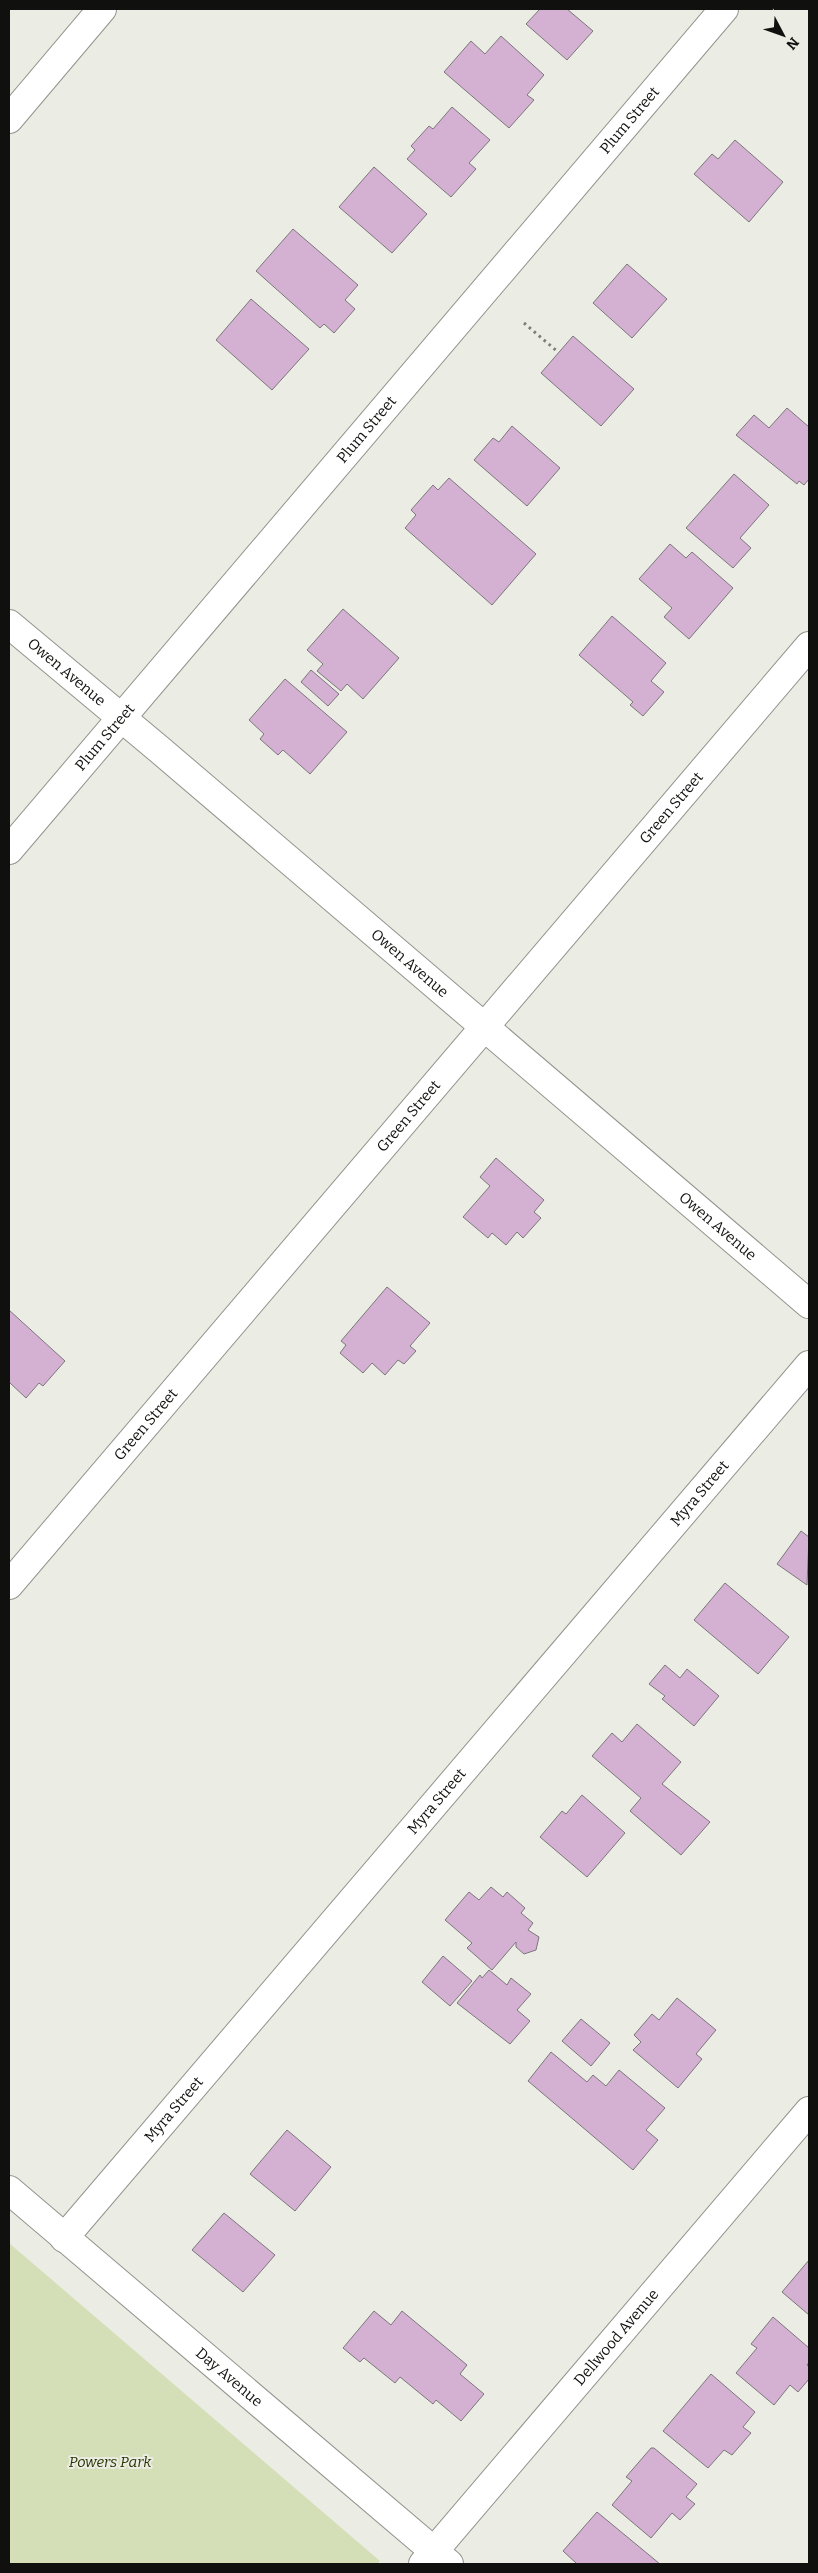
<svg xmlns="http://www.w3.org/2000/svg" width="818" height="2573" font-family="Bitter,serif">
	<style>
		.green { fill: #d4dfb8 }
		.building { fill: #d4b1d2; stroke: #7c767b }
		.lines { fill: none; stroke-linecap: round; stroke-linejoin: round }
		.minor-casing { stroke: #91948c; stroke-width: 30 }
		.path { stroke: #7b7d77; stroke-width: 3; stroke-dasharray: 2.5 4; stroke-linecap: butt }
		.minor { stroke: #fff; stroke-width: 28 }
		.labels { text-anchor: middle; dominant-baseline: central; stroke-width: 4; stroke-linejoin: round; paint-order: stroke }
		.street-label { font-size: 15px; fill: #10110e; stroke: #ebede5 }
		.park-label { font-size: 15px; font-style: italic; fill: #2b3502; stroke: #ebede5 }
	</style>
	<rect width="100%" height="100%" fill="#ebede5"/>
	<path class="green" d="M9,2243L380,2561L377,2564H9Z"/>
	<path class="building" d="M540,9H567L593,31L567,60L526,24Z
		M501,36L544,75L527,95L534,100L509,128L444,72L471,41L485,54Z
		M452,107L490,140L469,163L476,169L451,197L407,159L415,150L411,146L429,126L433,129Z
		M735,140L783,182L749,222L694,174L712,154L718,159Z
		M374,167L427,214L392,253L339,207Z
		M293,229L358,285L345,300L355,309L334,333L324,324L320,328L256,271Z
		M627,264L667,299L632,338L593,303Z
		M251,299L309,349L272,390L216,340Z
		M573,336L634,389L601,426L541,373Z
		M787,408L809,427V479L804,485L799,481L797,484L736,435L754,415L769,428Z
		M512,426L560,468L527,506L474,460L493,438L499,442Z
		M734,474L769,505L740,538L751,548L733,568L686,528Z
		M449,478L536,554L492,605L405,528L416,515L411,510L433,485L438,490Z
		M670,544L686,558L692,552L733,588L689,639L664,617L672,608L639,579Z
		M343,609L399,658L363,699L347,684L341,691L317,671L323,664L307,650Z
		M612,616L666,663L651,681L664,692L643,716L630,705L633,702L579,655Z
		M311,670L339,694L328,706L301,682Z
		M285,679L347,732L310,774L283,750L278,755L260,739L264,734L249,720Z
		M496,1158L544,1200L534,1212L541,1218L523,1238L517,1232L506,1245L492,1233L488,1238L463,1217L490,1186L480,1177Z
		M387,1287L430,1323L410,1346L416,1351L404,1364L398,1360L385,1375L372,1363L363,1373L340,1353L346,1345L341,1341Z
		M9,1310L65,1361L43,1386L39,1383L26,1398L9,1382Z
		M801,1531L809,1537L807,1585L777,1564Z
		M725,1583L789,1637L758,1674L694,1620Z
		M665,1665L680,1678L687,1669L719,1696L694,1726L662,1699L665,1696L649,1684Z
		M637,1724L681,1762L662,1784L710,1822L681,1855L630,1811L641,1798L592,1756L612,1733L622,1742Z
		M582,1795L625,1833L587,1877L540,1837L562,1811L566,1814Z
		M491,1887L503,1897L507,1892L525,1908L521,1913L533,1923L528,1930L539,1937L536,1950L524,1954L516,1947V1942L492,1970L467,1948L472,1943L445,1920L469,1892L479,1900Z
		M443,1956L472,1981L450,2006L422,1982Z
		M489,1970L507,1985L511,1978L531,1994L517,2010L530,2021L510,2044L457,2003L480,1975L482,1978Z
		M677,1998L716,2030L696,2054L702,2059L678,2088L633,2050L641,2042L634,2035L652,2014L659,2020Z
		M581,2019L610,2043L591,2066L562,2041Z
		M551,2052L587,2082L593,2075L606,2086L619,2070L665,2108L646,2130L658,2140L633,2170L528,2081Z
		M287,2130L331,2167L295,2211L250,2174Z
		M224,2213L275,2255L243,2292L192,2250Z
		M809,2260V2315L782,2292Z
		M374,2311L391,2325L402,2311L467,2365L460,2374L484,2394L461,2421L436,2400L433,2404L400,2377L395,2383L364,2358L360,2362L343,2348Z
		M773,2317L809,2348V2362L807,2365L809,2367V2379L798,2392L790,2385L774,2405L736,2373L757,2348L751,2344Z
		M711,2374L755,2412L743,2427L751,2433L732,2455L724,2450L708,2468L663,2431Z
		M651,2448H654L697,2484L686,2497L695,2504L680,2520L672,2513L651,2538L612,2505L632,2481L626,2477Z
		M597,2512L660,2564H575L576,2563L563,2551Z"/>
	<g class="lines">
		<defs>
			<g id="minor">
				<path d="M9,119L102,9"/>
				<path id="s1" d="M9,624L160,750L809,1304"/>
				<path id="s2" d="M9,850L724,9"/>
				<path id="s3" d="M9,1585L809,646"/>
				<path id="s4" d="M9,2190L449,2564"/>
				<path id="s5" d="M64,2238L809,1365"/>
				<path id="s6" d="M423,2564L809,2111"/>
			</g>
		</defs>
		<use href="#minor" class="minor-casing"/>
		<path class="path" d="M524,323L558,352"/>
		<use href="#minor" class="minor"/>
	</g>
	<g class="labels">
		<g class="street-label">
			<text stroke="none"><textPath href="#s2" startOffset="958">Plum Street</textPath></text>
			<text stroke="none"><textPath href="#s2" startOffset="552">Plum Street</textPath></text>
			<text stroke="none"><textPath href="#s1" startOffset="75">Owen Avenue</textPath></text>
			<text stroke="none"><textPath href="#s2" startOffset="148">Plum Street</textPath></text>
			<text stroke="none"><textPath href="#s3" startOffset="1021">Green Street</textPath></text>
			<text stroke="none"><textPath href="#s1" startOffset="525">Owen Avenue</textPath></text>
			<text stroke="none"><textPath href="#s3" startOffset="616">Green Street</textPath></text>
			<text stroke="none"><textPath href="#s1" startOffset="930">Owen Avenue</textPath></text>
			<text stroke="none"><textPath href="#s3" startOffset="211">Green Street</textPath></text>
			<text stroke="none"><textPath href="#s5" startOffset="979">Myra Street</textPath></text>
			<text stroke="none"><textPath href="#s5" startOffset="574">Myra Street</textPath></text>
			<text stroke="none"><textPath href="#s5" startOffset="169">Myra Street</textPath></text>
			<text stroke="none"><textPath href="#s6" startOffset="298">Dellwood Avenue</textPath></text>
			<text stroke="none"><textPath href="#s4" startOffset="289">Day Avenue</textPath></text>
		</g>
		<g class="park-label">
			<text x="110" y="2462">Powers Park</text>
		</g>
	</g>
	<rect width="818" height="2573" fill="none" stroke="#10110e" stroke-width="20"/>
	<g transform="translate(783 35) rotate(131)" stroke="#ebede5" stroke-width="4" paint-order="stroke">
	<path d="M0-4L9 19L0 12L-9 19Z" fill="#10110e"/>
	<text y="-8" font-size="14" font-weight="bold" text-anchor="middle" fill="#10110e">N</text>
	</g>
</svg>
